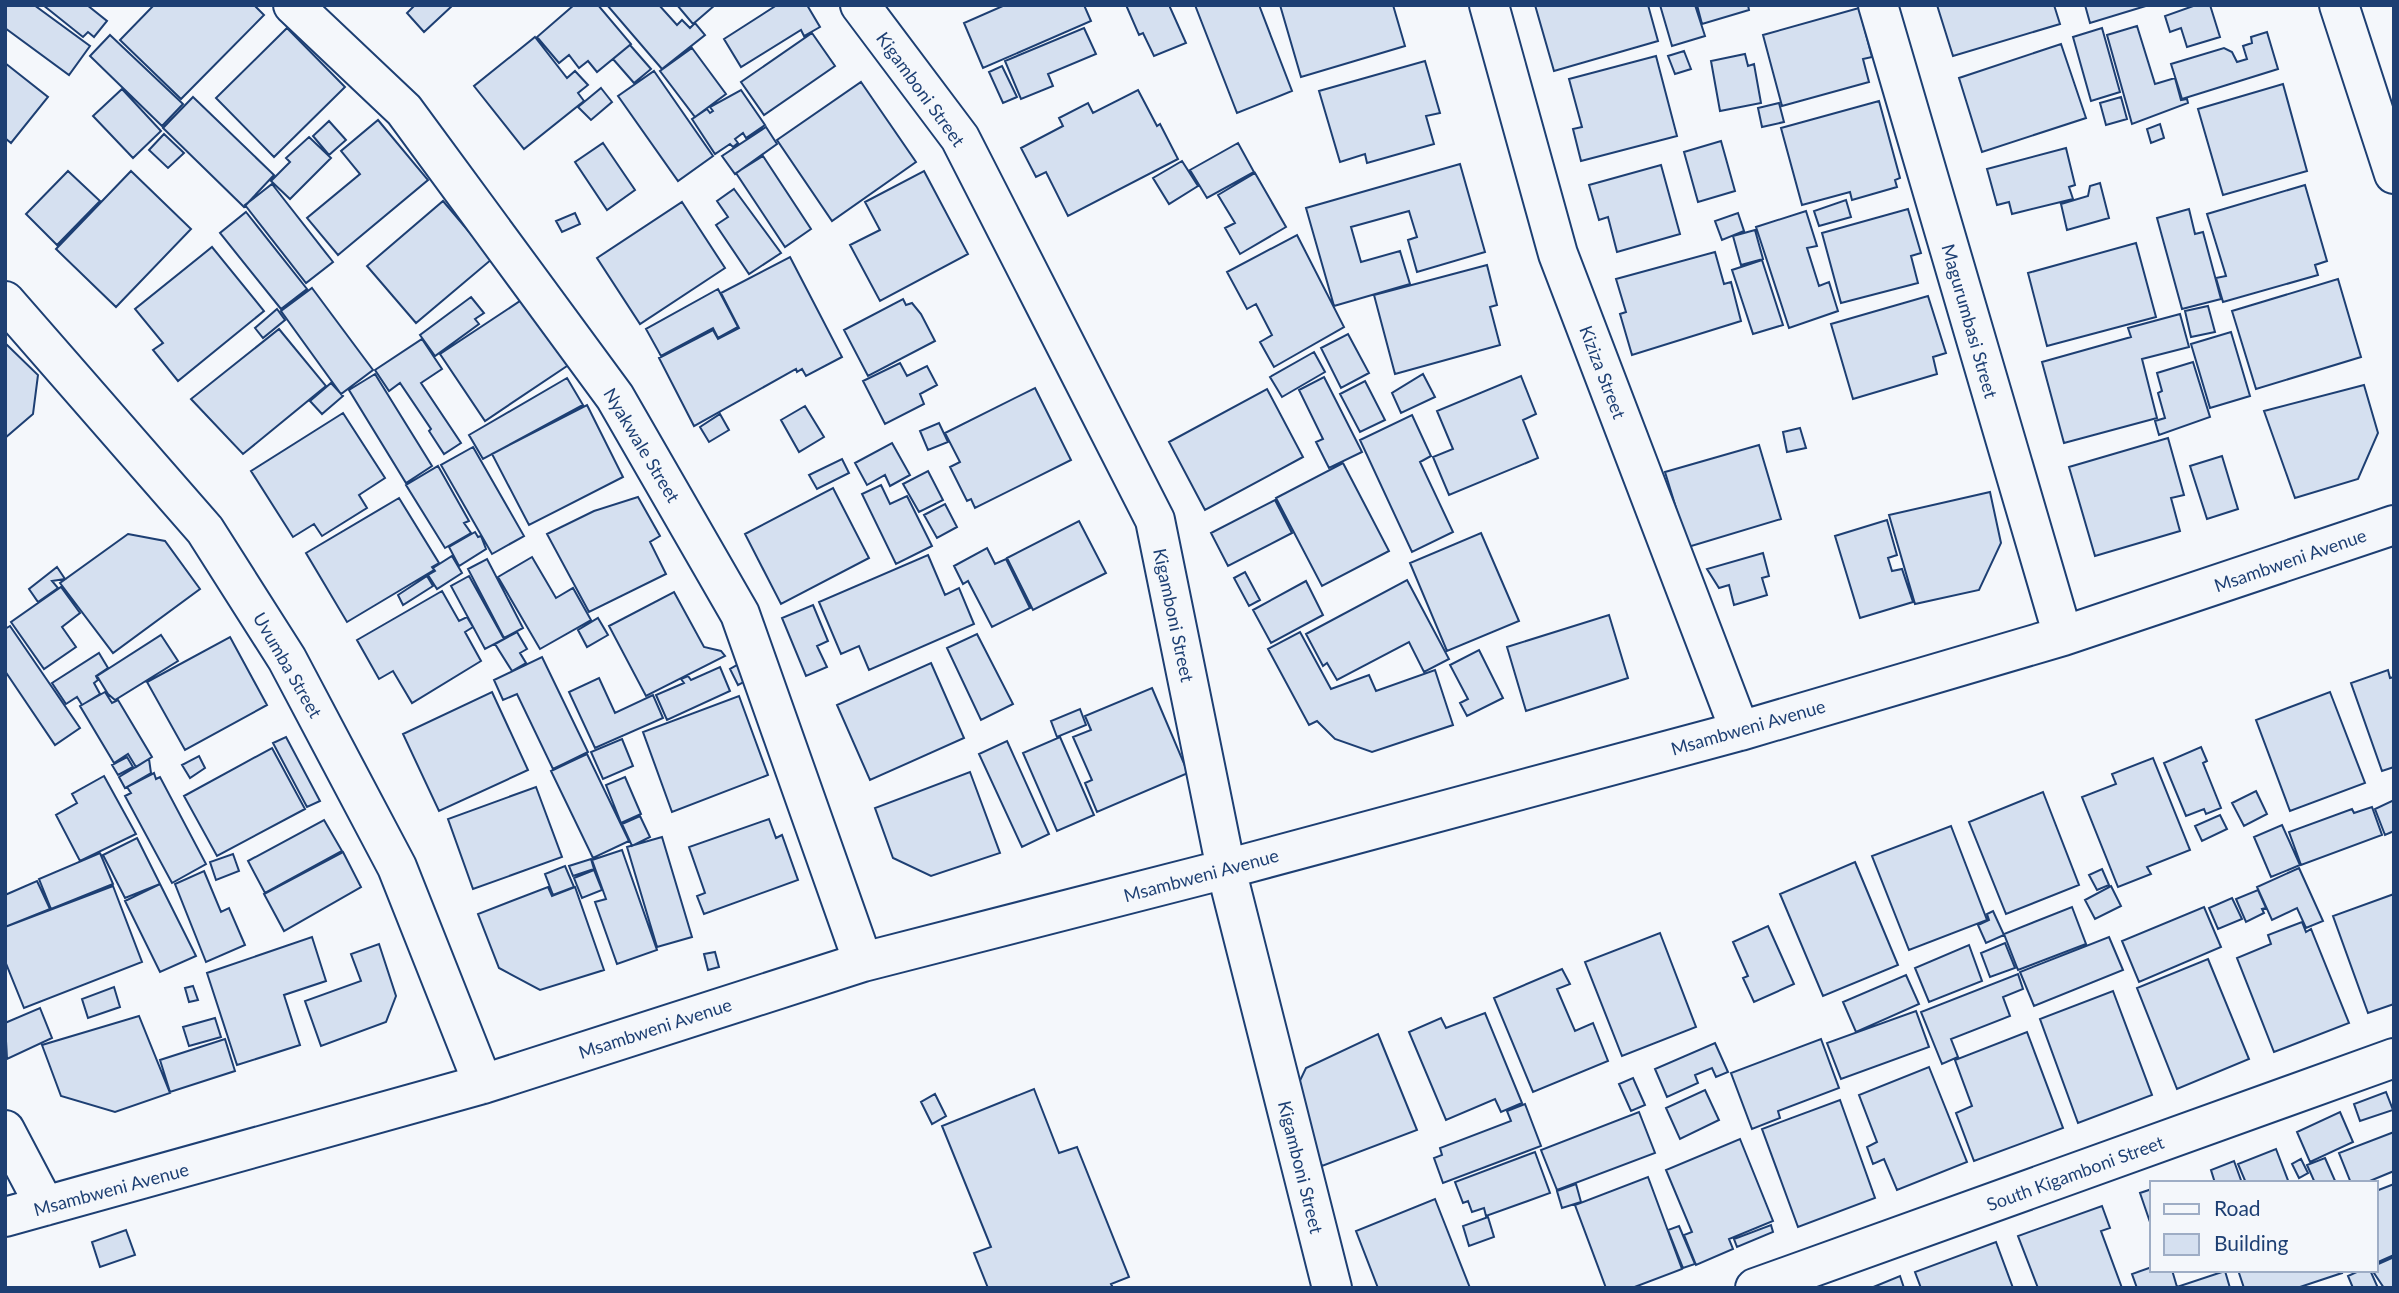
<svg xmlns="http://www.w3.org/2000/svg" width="2399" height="1293" font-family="Lato,sans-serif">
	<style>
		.building { fill: #d5e0f0; stroke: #1d3f73; stroke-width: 2 }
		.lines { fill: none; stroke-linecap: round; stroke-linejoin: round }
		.minor-casing { stroke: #1d3f73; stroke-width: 42 }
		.minor { stroke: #f4f7fb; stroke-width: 38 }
		.labels { text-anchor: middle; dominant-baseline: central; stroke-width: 5; stroke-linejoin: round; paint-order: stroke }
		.street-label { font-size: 18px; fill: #1d3f73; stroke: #f4f7fb }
	</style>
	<rect width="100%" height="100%" fill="#f4f7fb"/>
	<path class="building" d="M5,5H34L90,46L69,75L5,28Z
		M43,5H87L107,21L94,37L88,32L83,37Z
		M154,5H254L264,15L181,99L120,40Z
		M415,5H453L424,32L407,13Z
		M574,5H598L631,44L597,72L588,61L579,68L569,55L559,63L537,37Z
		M607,5H659L677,25L682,20L690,28L695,23L705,35L662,69Z
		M677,5H715L693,24Z
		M777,5H807L820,27L804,36L801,30L741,67L724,39Z
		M1005,5H1084L1091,21L983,68L964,23Z
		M1126,5H1169L1186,43L1154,56L1143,33L1139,35Z
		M1195,5H1259L1292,91L1237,113Z
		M1280,5H1393L1405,46L1301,77Z
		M1535,5H1648L1658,41L1554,71Z
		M1660,5H1695L1705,36L1672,46Z
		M1697,5H1748L1749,10L1702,24Z
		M1937,5H2054L2060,24L1953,56Z
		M2085,5H2149L2090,23Z
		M2196,5H2210L2220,37L2187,47L2181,28L2170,32L2165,16Z
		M1859,8L1872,57L1863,59L1869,82L1782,106L1763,35Z
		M2137,26L2155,84L2175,78L2181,100L2187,99L2188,103L2132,124L2107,35Z
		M287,28L345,87L274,157L216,98Z
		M1084,28L1096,54L1048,74L1053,86L1021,99L1005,61Z
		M2102,28L2120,92L2091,101L2073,37Z
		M2267,32L2278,69L2182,99L2171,64L2224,48L2232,52L2237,62L2247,59L2243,46L2252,43L2251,37Z
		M812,33L835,66L764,115L741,82Z
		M110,35L183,104L162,126L90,56Z
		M535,37L567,78L575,71L588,85L578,93L584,101L524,149L474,86Z
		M2061,44L2086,118L1982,152L1959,78Z
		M630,45L651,69L634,83L613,59Z
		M692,48L726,94L695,117L660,71Z
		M1684,51L1691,69L1675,74L1668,56Z
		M1745,54L1748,66L1754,64L1761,103L1720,111L1711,61Z
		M1656,56L1677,136L1581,161L1573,129L1582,127L1569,79Z
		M1425,61L1440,113L1426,116L1434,144L1367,163L1365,154L1340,162L1319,91Z
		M5,63L48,97L11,143L5,138Z
		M1002,66L1017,97L1003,103L989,72Z
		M654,71L713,156L678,181L618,96Z
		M861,82L916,162L832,221L777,140Z
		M2283,84L2307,171L2223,195L2198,109Z
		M601,88L612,102L591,120L578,107Z
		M122,89L161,131L133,158L93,116Z
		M741,90L765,125L746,138L743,133L735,139L738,143L733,147L730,144L715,154L692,119L707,109L710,113L713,111L710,107Z
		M1138,90L1157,126L1160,124L1178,159L1068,216L1046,172L1036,177L1021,148L1063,126L1059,118L1088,103L1093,113Z
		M193,97L274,175L244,207L163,128Z
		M2121,97L2127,119L2106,125L2100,103Z
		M1879,101L1900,178L1895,180L1897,187L1852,200L1850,192L1802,205L1781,128Z
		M1779,103L1784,122L1762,127L1758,108Z
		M378,120L428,180L338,255L307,218L360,174L341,151Z
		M329,121L346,140L329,155L313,136Z
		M2160,124L2164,138L2151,143L2147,129Z
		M766,127L777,144L735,174L722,156Z
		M164,134L184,153L168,168L149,150Z
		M309,137L331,158L290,199L271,181L290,162L286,158Z
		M1721,141L1735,191L1698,202L1684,152Z
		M603,143L635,190L607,210L575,162Z
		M1238,143L1254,172L1207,198L1190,170Z
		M2066,148L2075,185L2069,187L2073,199L2012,214L2009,202L1997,205L1987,169Z
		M763,156L811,229L785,247L736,173Z
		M1182,161L1198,186L1169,204L1153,178Z
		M1460,164L1485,252L1417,272L1408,240L1417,237L1409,211L1351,227L1361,262L1400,251L1410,284L1334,306L1306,208Z
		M1661,165L1680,234L1617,252L1608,217L1599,220L1589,185Z
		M68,171L100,201L57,245L26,214Z
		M131,171L191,229L116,307L56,249Z
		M924,171L968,254L880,301L850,245L880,230L865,202Z
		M1255,173L1286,227L1240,254L1225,228L1235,223L1218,195Z
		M2100,183L2109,218L2067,230L2061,204L2088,196L2090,186Z
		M272,184L333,262L306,283L245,205Z
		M2305,185L2327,261L2315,265L2318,275L2223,302L2216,278L2226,276L2207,214Z
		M734,189L781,253L749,274L716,225L728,217L717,201Z
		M1846,200L1851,217L1819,226L1814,211Z
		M443,201L492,259L416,323L367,266Z
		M682,202L725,268L640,324L597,258Z
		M1908,209L1921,253L1911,256L1918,283L1841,303L1822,233Z
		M2189,209L2195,234L2203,232L2221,299L2182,309L2157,218Z
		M1806,211L1817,246L1807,248L1819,286L1829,282L1838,311L1789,328L1756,227Z
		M246,212L307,289L281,309L220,233Z
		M575,213L580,224L562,232L556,221Z
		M1738,213L1744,231L1722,240L1715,221Z
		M1755,230L1763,259L1741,265L1733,236Z
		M1297,235L1344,327L1274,367L1260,342L1272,335L1256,304L1247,309L1227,272Z
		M2136,243L2156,317L2047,346L2028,273Z
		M212,247L264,311L178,381L153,350L163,343L135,309Z
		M1715,252L1724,284L1731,282L1741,321L1632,355L1620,314L1626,312L1616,279Z
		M790,257L842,357L806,376L802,369L797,372L796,369L694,426L659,358L713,330L718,339L739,328L721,293Z
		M1762,260L1783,325L1753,334L1732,270Z
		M1487,265L1497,305L1490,307L1500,345L1395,374L1374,295Z
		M2338,279L2361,357L2256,389L2232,311Z
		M312,288L373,370L341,394L281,311Z
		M718,289L738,327L718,338L713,328L661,356L646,329Z
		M1928,296L1946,353L1933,357L1937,374L1853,399L1831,324Z
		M471,297L484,313L475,319L479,324L435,356L420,335Z
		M526,297L570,364L485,421L440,354Z
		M903,299L906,305L912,303L921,314L935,341L868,376L844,330Z
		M2208,306L2215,332L2191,337L2185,311Z
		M277,309L285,320L263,338L255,328Z
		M2180,314L2189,347L2142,359L2157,418L2064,443L2042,362L2131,337L2128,328Z
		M279,329L326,386L243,454L191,399Z
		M2231,332L2250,396L2210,408L2191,344Z
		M1348,334L1369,373L1341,388L1321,348Z
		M422,339L442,369L421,383L461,443L444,454L429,431L431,429L400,383L389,391L375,370Z
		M5,343L38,375L33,414L5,438Z
		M1314,352L1325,372L1282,397L1270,377Z
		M2193,362L2210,417L2159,435L2155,421L2165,418L2158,393L2162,391L2157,373Z
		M900,363L907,376L927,366L937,385L920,394L924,404L885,424L863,381Z
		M375,374L432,466L406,483L349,390Z
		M1423,374L1435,397L1401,413L1392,393Z
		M1521,376L1536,414L1523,420L1538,458L1449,495L1433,457L1453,449L1437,411Z
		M1324,377L1362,452L1329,468L1316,442L1323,439L1299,390Z
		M567,378L583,405L483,459L469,435Z
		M1365,381L1385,420L1360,432L1340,394Z
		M331,383L343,396L322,414L310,401Z
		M2364,385L2378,433L2358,479L2295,498L2264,411Z
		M1035,388L1071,460L975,508L971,499L967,501L950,467L960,462L945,433Z
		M1267,389L1303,457L1205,510L1169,442Z
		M587,405L623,477L529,525L492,454Z
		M805,406L824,437L799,452L781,420Z
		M343,413L385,478L359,495L367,508L322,536L314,524L293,537L251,471Z
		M720,414L729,430L709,442L700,427Z
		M1412,415L1431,456L1420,462L1453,532L1412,552L1360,440Z
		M939,423L948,442L928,450L920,431Z
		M1800,428L1806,448L1787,452L1783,432Z
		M2168,438L2184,495L2171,498L2180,531L2095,556L2069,467Z
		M892,443L910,475L890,486L885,475L867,485L855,463Z
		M1759,445L1781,519L1688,547L1665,472Z
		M473,447L524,536L492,554L441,465Z
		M2222,456L2238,509L2207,519L2190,466Z
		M842,459L849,473L817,489L809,475Z
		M1343,463L1389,551L1322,586L1276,498Z
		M438,466L469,521L464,523L471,533L445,548L406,485Z
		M928,471L943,500L919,512L903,484Z
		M881,485L890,504L907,496L932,546L896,564L862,494Z
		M833,488L869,558L781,604L745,534Z
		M1990,492L2001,543L1979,590L1915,604L1889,515Z
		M638,497L660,536L650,542L666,574L589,612L547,534L594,511Z
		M399,498L439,563L432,567L434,570L347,622L306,553Z
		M1275,500L1292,533L1228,566L1211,533Z
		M945,504L957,527L937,538L924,515Z
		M1887,520L1897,555L1888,558L1892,571L1902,569L1913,602L1860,618L1835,536Z
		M1079,521L1106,573L1033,610L1007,558Z
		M475,532L478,537L481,536L486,549L459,566L449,547Z
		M1481,533L1519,621L1447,651L1410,563Z
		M128,534L165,541L200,589L113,653L60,583Z
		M987,548L995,564L1006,559L1030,608L992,627L968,581L963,584L954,566Z
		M1763,553L1769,576L1762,578L1767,595L1734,605L1729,585L1719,588L1707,569Z
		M928,555L945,595L959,588L974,624L869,670L859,646L841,654L819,602Z
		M452,556L462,573L437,589L428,575L435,571L433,568Z
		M532,557L556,598L573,588L591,620L540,649L498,577Z
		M487,559L523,628L504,638L468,569Z
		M57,567L65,579L52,581L58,588L38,602L29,589Z
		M1245,572L1260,600L1249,606L1234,578Z
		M427,576L433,586L403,605L398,595Z
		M469,576L504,639L485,649L451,586Z
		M1407,580L1449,659L1424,672L1409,642L1337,680L1327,663L1323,666L1306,634Z
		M1306,581L1323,615L1271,643L1253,610Z
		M61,587L80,613L62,627L76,647L44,669L11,622Z
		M442,591L459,621L467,617L473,627L465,632L481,661L412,703L393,671L379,679L357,640Z
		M674,592L704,647L721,651L725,656L646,696L609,626Z
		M813,605L828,641L817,646L827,667L806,676L782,618Z
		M1609,615L1628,678L1526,711L1507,647Z
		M598,618L608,635L587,647L578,630Z
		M10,626L80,728L55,745L5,671V629Z
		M517,632L527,649L520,653L526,663L512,671L495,644Z
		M1300,632L1331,689L1369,675L1376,691L1435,670L1453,725L1372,752L1335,739L1317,721L1309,725L1268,649Z
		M977,634L1013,704L981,720L947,648Z
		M161,635L178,661L115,700L108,694L97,676Z
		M230,637L267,705L185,750L147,682Z
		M1479,650L1503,698L1467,716L1460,703L1468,699L1450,665Z
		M99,653L108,668L96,676L98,680L94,683L100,694L82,705L77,697L66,704L52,683Z
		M542,657L588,752L553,769L517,694L503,700L494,680Z
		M931,663L964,738L870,780L837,705Z
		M739,664L747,680L738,685L730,669Z
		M720,667L730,691L667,720L656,695L684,683L681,679L688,676L691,680Z
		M2388,670L2390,678L2394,677V767L2382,771L2351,683Z
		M599,678L615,713L653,695L663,718L595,748L569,692Z
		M1152,688L1188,773L1097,812L1085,783L1092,780L1073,737L1091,730L1085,716Z
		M105,692L112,703L118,700L152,757L136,767L128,754L114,763L80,706Z
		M492,692L528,770L439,811L403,734Z
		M2330,692L2365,783L2290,811L2256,720Z
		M739,696L768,775L672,812L643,732Z
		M1080,709L1086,725L1057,737L1051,721Z
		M286,737L320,801L307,807L273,743Z
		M1060,737L1094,815L1057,831L1023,753Z
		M622,739L633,766L603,779L591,752Z
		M1007,741L1049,834L1022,847L979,754Z
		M2201,747L2207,761L2203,763L2221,808L2206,814L2204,809L2186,816L2164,763Z
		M272,748L305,809L217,856L184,796Z
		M587,754L629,841L593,858L551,771Z
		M199,756L205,768L190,778L182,765Z
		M127,757L133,767L118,775L112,765Z
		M2153,758L2190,850L2147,867L2151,874L2118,887L2082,797L2116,784L2112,774Z
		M149,759L151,773L125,788L119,777Z
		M970,772L1000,853L931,876L893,858L875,808Z
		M154,773L156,779L160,777L206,864L172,883L125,796L131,793L127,787Z
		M104,776L136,834L80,861L56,815L77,803L72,794Z
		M625,777L641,814L621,823L606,785Z
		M536,787L562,857L473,889L448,819Z
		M2256,791L2267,814L2244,826L2232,803Z
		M2043,792L2079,885L2006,914L1969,822Z
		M2394,800V831L2385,835L2375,809Z
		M2372,807L2382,835L2301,865L2289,832L2352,809L2354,813Z
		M2220,815L2227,829L2202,841L2195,826Z
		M640,816L650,837L632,846L622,824Z
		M769,819L776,838L782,835L798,880L704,914L697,896L705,893L689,847Z
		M324,820L342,851L265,893L248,861Z
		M2282,825L2300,865L2271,877L2254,837Z
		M1951,826L1987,920L1909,950L1872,856Z
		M662,837L692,937L657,947L627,847Z
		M137,838L160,884L125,898L103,855Z
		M622,850L657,950L617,964L595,902L606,899L592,860Z
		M343,852L361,887L284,931L264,894Z
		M100,853L113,884L51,909L39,879Z
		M233,854L239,871L216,880L210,862Z
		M591,859L594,869L573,876L569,866Z
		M1855,862L1898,965L1823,996L1780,894Z
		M565,866L574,887L553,895L545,874Z
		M2299,868L2323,921L2306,928L2297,908L2272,920L2257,887Z
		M2102,869L2109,885L2097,890L2089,875Z
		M594,870L602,890L582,898L574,878Z
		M204,871L221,912L229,908L245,945L206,962L175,884Z
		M37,881L50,909L5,927V895Z
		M160,884L196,956L160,972L125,901Z
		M113,886L142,962L24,1008L5,961V927Z
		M2111,886L2121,906L2095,919L2085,900Z
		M548,887L552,896L575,887L604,970L540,990L499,968L478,914Z
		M2258,890L2266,908L2262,909L2264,913L2246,922L2236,899Z
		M2394,894V1004L2368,1013L2333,916Z
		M2232,898L2242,919L2218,929L2209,908Z
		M2072,907L2086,944L2018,970L2004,934Z
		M2204,907L2221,947L2139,982L2122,941Z
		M1993,911L2004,935L1986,943L1978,925L1989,920L1987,914Z
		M2302,922L2306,932L2311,929L2349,1023L2274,1052L2237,958L2271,944L2268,935Z
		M1768,926L1794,984L1754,1002L1743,978L1748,976L1733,942Z
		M1660,933L1696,1027L1622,1056L1585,962Z
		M312,937L326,981L284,995L300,1045L237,1065L207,973Z
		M2109,937L2123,970L2034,1006L2020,972Z
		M2005,943L2015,968L1990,977L1981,953Z
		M379,944L396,996L386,1022L321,1046L305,1001L361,981L351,954Z
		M1969,945L1982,981L1929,1002L1915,968Z
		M715,952L719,967L708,970L704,954Z
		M2208,959L2249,1059L2177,1089L2137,988Z
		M1562,969L1570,984L1557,989L1575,1031L1593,1023L1608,1061L1533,1092L1494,998Z
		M2018,974L2023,989L2003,997L2010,1016L1951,1039L1958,1057L1942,1064L1921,1012Z
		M1906,975L1919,1004L1856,1032L1843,1002Z
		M193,986L198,1000L189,1002L185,988Z
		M114,987L120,1007L88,1018L82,999Z
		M2113,991L2152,1095L2078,1123L2040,1019Z
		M40,1008L52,1038L7,1059L5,1023Z
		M1916,1011L1929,1047L1841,1079L1827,1043Z
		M1485,1013L1522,1103L1501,1112L1495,1099L1446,1120L1409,1032L1441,1018L1446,1028Z
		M139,1016L170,1093L115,1112L61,1096L42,1045Z
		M215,1018L221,1037L189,1046L183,1027Z
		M2027,1032L2063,1128L1974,1161L1956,1113L1972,1106L1955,1060Z
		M1378,1034L1417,1130L1322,1166L1294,1093L1306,1068Z
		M225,1039L235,1071L170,1092L160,1060Z
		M1821,1039L1839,1088L1778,1111L1780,1118L1752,1129L1731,1073Z
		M1715,1043L1728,1072L1716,1077L1712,1068L1695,1075L1698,1083L1667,1097L1655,1069Z
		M1929,1067L1967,1162L1897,1190L1884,1159L1873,1164L1867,1147L1877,1142L1859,1095Z
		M1633,1078L1645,1105L1631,1111L1619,1084Z
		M1034,1089L1059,1153L1077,1147L1129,1277L1111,1284L1113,1288H988L974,1253L991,1247L942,1126Z
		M1705,1090L1719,1120L1680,1139L1666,1108Z
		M2386,1092L2393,1110L2360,1121L2354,1104Z
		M935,1094L946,1116L932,1124L921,1102Z
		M1840,1100L1875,1198L1798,1227L1762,1129Z
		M1525,1104L1541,1146L1443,1183L1434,1158L1442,1155L1440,1148L1511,1121L1507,1111Z
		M1639,1112L1655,1153L1557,1190L1541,1150Z
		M2340,1112L2353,1142L2310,1162L2297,1132Z
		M2394,1132V1171L2365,1183H2351L2339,1153Z
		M1740,1139L1773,1221L1729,1239L1733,1249L1696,1265L1684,1235L1692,1232L1666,1170Z
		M2276,1149L2289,1183H2246L2238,1164Z
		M1535,1152L1550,1193L1486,1216L1484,1208L1472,1212L1468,1201L1463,1203L1455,1182Z
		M2325,1158L2336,1183H2315L2307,1165Z
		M2301,1159L2308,1173L2299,1178L2292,1164Z
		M2234,1161L2242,1183H2215L2211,1170Z
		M1648,1177L1682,1269L1632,1288H1606L1575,1205Z
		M1576,1184L1581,1202L1562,1208L1557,1191Z
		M2394,1184V1255L2376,1263V1191Z
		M2152,1189V1228L2140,1193Z
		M1435,1199L1470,1288H1378L1356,1231Z
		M2102,1206L2110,1228L2101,1231L2122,1288H2038L2018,1236Z
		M1488,1217L1494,1237L1469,1246L1463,1226Z
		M1771,1225L1773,1232L1737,1247L1734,1239Z
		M1679,1226L1695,1264L1683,1268L1668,1230Z
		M126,1230L135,1255L100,1267L92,1242Z
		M1996,1242L2013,1288H1921L1915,1272Z
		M2394,1257V1288H2384L2372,1270H2376V1265Z
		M2152,1267V1270H2172L2177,1287L2225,1271L2230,1288H2137L2132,1274Z
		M2238,1270H2341L2342,1273L2297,1288H2244Z
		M2361,1270H2370L2378,1288H2353L2348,1276Z
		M1900,1276L1904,1288H1871Z"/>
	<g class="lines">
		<defs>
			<path id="minor" d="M293,5L404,110L615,397L740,614L863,962
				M860,5L960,138L1155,520L1226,869L1332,1288
				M1489,5L1558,254L1740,731
				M1878,5L2063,636
				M2339,5L2394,174
				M5,301L205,530L287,659L397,867L483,1084
				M5,1130L45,1206
				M5,1217L483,1084L863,962L1226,869L1740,731L2063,636L2394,525
				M1755,1288L2394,1058"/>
		</defs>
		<use href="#minor" class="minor-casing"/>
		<use href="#minor" class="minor"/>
	</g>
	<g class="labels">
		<g class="street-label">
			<text transform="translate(921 89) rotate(54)">Kigamboni Street</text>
			<text transform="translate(1970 321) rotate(74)">Magurumbasi Street</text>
			<text transform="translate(1603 372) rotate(69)">Kiziza Street</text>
			<text transform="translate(642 445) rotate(59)">Nyakwale Street</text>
			<text transform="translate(2290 560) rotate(-19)">Msambweni Avenue</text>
			<text transform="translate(1174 615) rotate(78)">Kigamboni Street</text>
			<text transform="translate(288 665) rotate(60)">Uvumba Street</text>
			<text transform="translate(1748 727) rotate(-16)">Msambweni Avenue</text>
			<text transform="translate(1201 875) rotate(-15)">Msambweni Avenue</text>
			<text transform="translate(655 1028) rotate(-18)">Msambweni Avenue</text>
			<text transform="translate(1301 1167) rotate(76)">Kigamboni Street</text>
			<text transform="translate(2075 1173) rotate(-20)">South Kigamboni Street</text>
			<text transform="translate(111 1189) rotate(-15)">Msambweni Avenue</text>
		</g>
	</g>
	<rect width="2399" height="1293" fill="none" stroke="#1d3f73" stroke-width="14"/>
	<rect x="2150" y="1181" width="228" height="91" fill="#f4f7fb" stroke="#9eadc5" stroke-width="2"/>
	<rect x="2164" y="1204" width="35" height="10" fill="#f4f7fb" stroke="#9eadc5" stroke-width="2"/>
	<text x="2214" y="1216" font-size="21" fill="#1d3f73">Road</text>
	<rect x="2164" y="1234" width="35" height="21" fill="#d5e0f0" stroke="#9eadc5" stroke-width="2"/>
	<text x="2214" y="1251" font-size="21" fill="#1d3f73">Building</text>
</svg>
